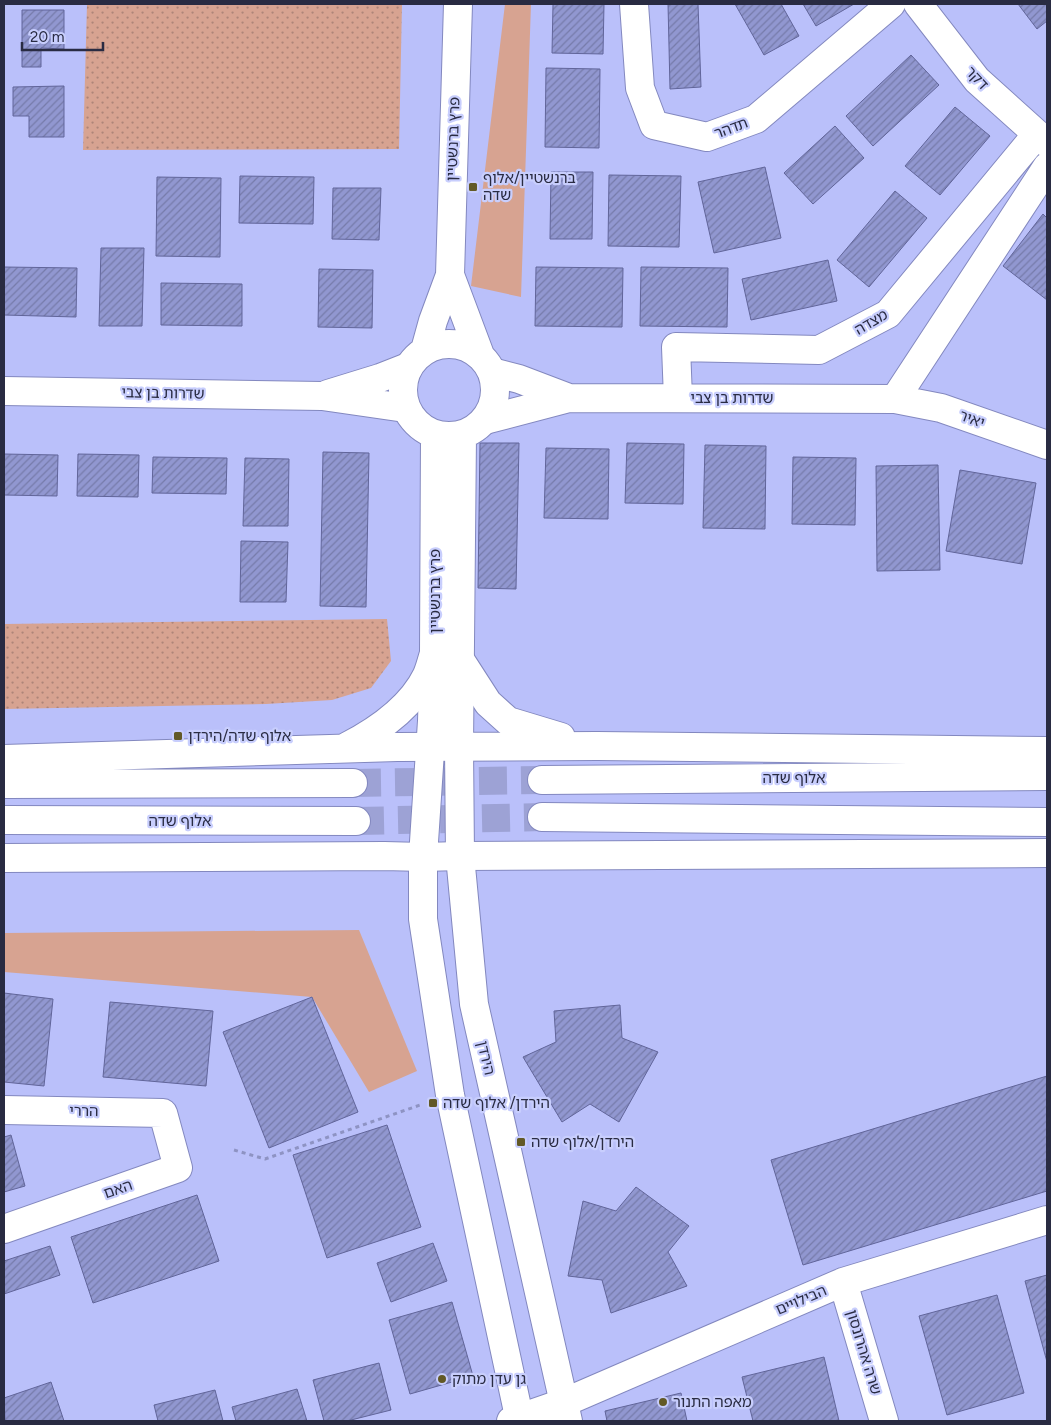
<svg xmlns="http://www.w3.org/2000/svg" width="1051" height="1425" font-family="Figtree,'Noto Sans Hebrew',sans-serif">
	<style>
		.grass { fill: url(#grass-dots) }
		.green { fill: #d7a391 }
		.building { fill: url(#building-hatch); stroke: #61659a }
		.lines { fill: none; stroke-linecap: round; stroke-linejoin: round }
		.secondary-tunnel { stroke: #9da2d5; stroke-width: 28; stroke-dasharray: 28 14; stroke-linecap: butt }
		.minor-casing { stroke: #8388bf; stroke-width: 30 }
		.tertiary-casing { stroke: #8388bf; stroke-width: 30 }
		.secondary-casing { stroke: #8388bf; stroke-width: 30 }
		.path { stroke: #8e93c3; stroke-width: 3; stroke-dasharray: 4 4; stroke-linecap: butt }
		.minor { stroke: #fff; stroke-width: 28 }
		.tertiary { stroke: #fff; stroke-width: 28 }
		.secondary { stroke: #fff; stroke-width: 28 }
		.poi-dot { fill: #625926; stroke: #c8cefd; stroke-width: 2 }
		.labels { text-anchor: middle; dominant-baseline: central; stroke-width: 4.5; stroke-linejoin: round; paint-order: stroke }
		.street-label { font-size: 15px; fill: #292b42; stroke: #c8cefd }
		.poi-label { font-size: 15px; fill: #292b42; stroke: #c8cefd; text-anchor: start }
	</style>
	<defs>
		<pattern id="grass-dots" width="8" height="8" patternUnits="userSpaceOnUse" patternTransform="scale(1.25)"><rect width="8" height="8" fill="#d7a391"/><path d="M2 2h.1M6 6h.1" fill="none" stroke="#ae8578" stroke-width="1.8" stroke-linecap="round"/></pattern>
		<pattern id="building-hatch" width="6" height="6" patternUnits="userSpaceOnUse" patternTransform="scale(1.25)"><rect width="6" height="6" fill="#9197d0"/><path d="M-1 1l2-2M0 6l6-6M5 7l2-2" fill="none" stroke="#767baa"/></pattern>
	</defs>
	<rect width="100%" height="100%" fill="#bac0fa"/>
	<path class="grass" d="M87,4H402L399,149L83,150Z
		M387,619L391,661L371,688L332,700L266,704L4,709V624Z"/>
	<path class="green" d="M505,4H531L521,297L471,286Z
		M359,930L417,1071L369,1092L312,997L4,972V933Z"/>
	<path class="building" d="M553,4H604L603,54L552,53Z
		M668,4H698L701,87L670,89Z
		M735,4H781L799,36L764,55Z
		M803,4H854L816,26Z
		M1018,4H1047V21L1037,29Z
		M22,10H64V49L41,48V67H22Z
		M911,55L939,85L873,146L846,116Z
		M546,68L600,69L599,148L545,147Z
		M64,86V137H29V116H13V87Z
		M955,107L990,136L940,195L905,166Z
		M835,126L864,158L813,204L784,173Z
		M765,167L781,238L714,253L698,182Z
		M551,172H593L592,239H550Z
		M609,175L681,176L679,247L608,246Z
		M240,176L314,177L313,224L239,223Z
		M157,177L221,178L220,257L156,256Z
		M333,188H381L379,240L332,239Z
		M895,191L927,218L869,287L837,260Z
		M1043,214L1047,218V300L1003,266Z
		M101,248H144L142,326H99Z
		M828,260L837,301L751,320L742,279Z
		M4,267L77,268L76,317L4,315Z
		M536,267L623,268L622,327L535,326Z
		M641,267L728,268L727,327L640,326Z
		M319,269L373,270L372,328L318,327Z
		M161,283L242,284V326L161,325Z
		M480,443H519L516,589L478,588Z
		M627,443L684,444L683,504L625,503Z
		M705,445L766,446L765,529L703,528Z
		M546,448L609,449L608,519L544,518Z
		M323,452L369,453L366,607L320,606Z
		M4,454L58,455L57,496L4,495Z
		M78,454L139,455L138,497L77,496Z
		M153,457L227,458L226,494L152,493Z
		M793,457L856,458L855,525L792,524Z
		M245,458L289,459L288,526H243Z
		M938,465L940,570L877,571L876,466Z
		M960,470L1036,483L1022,564L946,551Z
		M241,541L288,542L286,602H240Z
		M4,993L53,999L44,1086L4,1082Z
		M312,997L358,1112L269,1148L223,1032Z
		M110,1002L213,1011L206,1086L103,1077Z
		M620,1005L622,1038L658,1052L619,1122L590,1104L562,1122L523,1057L556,1042L554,1011Z
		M1047,1076V1191L803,1265L771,1160Z
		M387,1125L421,1227L327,1258L293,1155Z
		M11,1135L25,1186L4,1192V1137Z
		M636,1187L689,1226L668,1252L687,1286L611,1313L602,1280L568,1276L583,1201L616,1211Z
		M197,1195L219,1261L93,1303L71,1237Z
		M433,1243L447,1281L391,1302L377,1263Z
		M50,1246L60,1275L4,1294V1261Z
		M1047,1275V1362L1025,1281Z
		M997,1295L1024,1393L947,1415L919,1316Z
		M452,1302L473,1376L410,1394L389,1320Z
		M824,1357L839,1421H753L742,1377Z
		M379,1363L391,1410L347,1421H324L313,1380Z
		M51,1382L64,1421H5L4,1398Z
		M297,1389L307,1421H236L232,1407Z
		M215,1390L223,1421H158L154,1405Z
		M681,1393L687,1421H607L605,1411Z"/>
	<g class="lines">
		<path class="secondary-tunnel" d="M353,783L542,780
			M356,821L542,817"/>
		<defs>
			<path id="minor" d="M634,4L640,88L654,125L707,137L756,119L891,4
				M918,4L977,80L1047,143
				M492,372L519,379L569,398
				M4,391L322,396L405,408
				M328,394L380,378L408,367
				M678,398L676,347L819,350L888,314L1037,134
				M895,399L1047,167
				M485,420L569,398L895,399L941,408L1047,445
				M4,1110L163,1113L178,1168L4,1229
				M843,1282L884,1421
				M511,1421L563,1403L843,1282L1047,1220"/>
			<path id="tertiary" d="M450,275L480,355
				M403 390a46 46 0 1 1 92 0a46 46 0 1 1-92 0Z
				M425,350L433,321L450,275L458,4
				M435,435L434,653L432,721L423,857V919L450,1095L520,1421
				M462,435L459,747L460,856L474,1004L568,1421"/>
			<path id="secondary" d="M459,658L488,703L508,721L561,737
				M346,747C377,731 411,708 427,675C430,668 432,660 434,653
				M4,759L397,747L597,746L1047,751
				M542,780L1047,776
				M4,784L353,783
				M542,817L1047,822
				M4,820L356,821
				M4,858L384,856L423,857L460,856L1047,853"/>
		</defs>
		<use href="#minor" class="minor-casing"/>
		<use href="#tertiary" class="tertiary-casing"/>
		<use href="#secondary" class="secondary-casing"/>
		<path class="path" d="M234,1150L265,1159L423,1104"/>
		<use href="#minor" class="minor"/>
		<use href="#tertiary" class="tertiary"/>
		<use href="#secondary" class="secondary"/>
	</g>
	<g class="poi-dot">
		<rect x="468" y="182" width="10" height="10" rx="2.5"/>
		<rect x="173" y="731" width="10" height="10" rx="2.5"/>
		<rect x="428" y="1098" width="10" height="10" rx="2.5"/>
		<rect x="516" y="1137" width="10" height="10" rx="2.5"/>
		<circle cx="442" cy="1379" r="5"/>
		<circle cx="663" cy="1402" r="5"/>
	</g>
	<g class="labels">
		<g class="street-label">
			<text transform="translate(977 78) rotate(47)">דקר</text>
			<text transform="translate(731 128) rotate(-20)">תדהר</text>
			<text transform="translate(453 139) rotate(-88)">פרץ ברנשטיין</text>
			<text transform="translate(871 322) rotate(-30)">מצדה</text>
			<text transform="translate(163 393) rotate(1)">שדרות בן צבי</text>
			<text x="732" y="398">שדרות בן צבי</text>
			<text transform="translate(972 419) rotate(20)">יאיר</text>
			<text transform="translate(435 591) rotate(-90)">פרץ ברנשטיין</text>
			<text x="794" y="778">אלוף שדה</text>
			<text x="180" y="821">אלוף שדה</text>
			<text transform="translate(486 1058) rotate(77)">הירדן</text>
			<text transform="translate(84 1111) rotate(1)">הררי</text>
			<text transform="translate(118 1189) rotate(-19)">האם</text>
			<text transform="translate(801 1300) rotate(-23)">הבילויים</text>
			<text transform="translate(864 1352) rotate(73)">שרה אהרונסון</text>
		</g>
		<g class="poi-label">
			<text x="483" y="178">ברנשטיין/אלוף<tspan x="483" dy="17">שדה</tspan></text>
			<text x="188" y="736">אלוף שדה/הירדן</text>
			<text x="443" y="1103">הירדן/ אלוף שדה</text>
			<text x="531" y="1142">הירדן/אלוף שדה</text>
			<text x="452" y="1379">גן עדן מתוק</text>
			<text x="673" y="1402">מאפה התנור</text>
		</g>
	</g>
	<rect width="1051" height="1425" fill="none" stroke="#292b42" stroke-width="10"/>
	<path d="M22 42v8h81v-8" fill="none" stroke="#292b42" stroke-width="2.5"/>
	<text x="30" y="42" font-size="15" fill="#292b42" stroke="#c8cefd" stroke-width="4" paint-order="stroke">20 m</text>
</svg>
